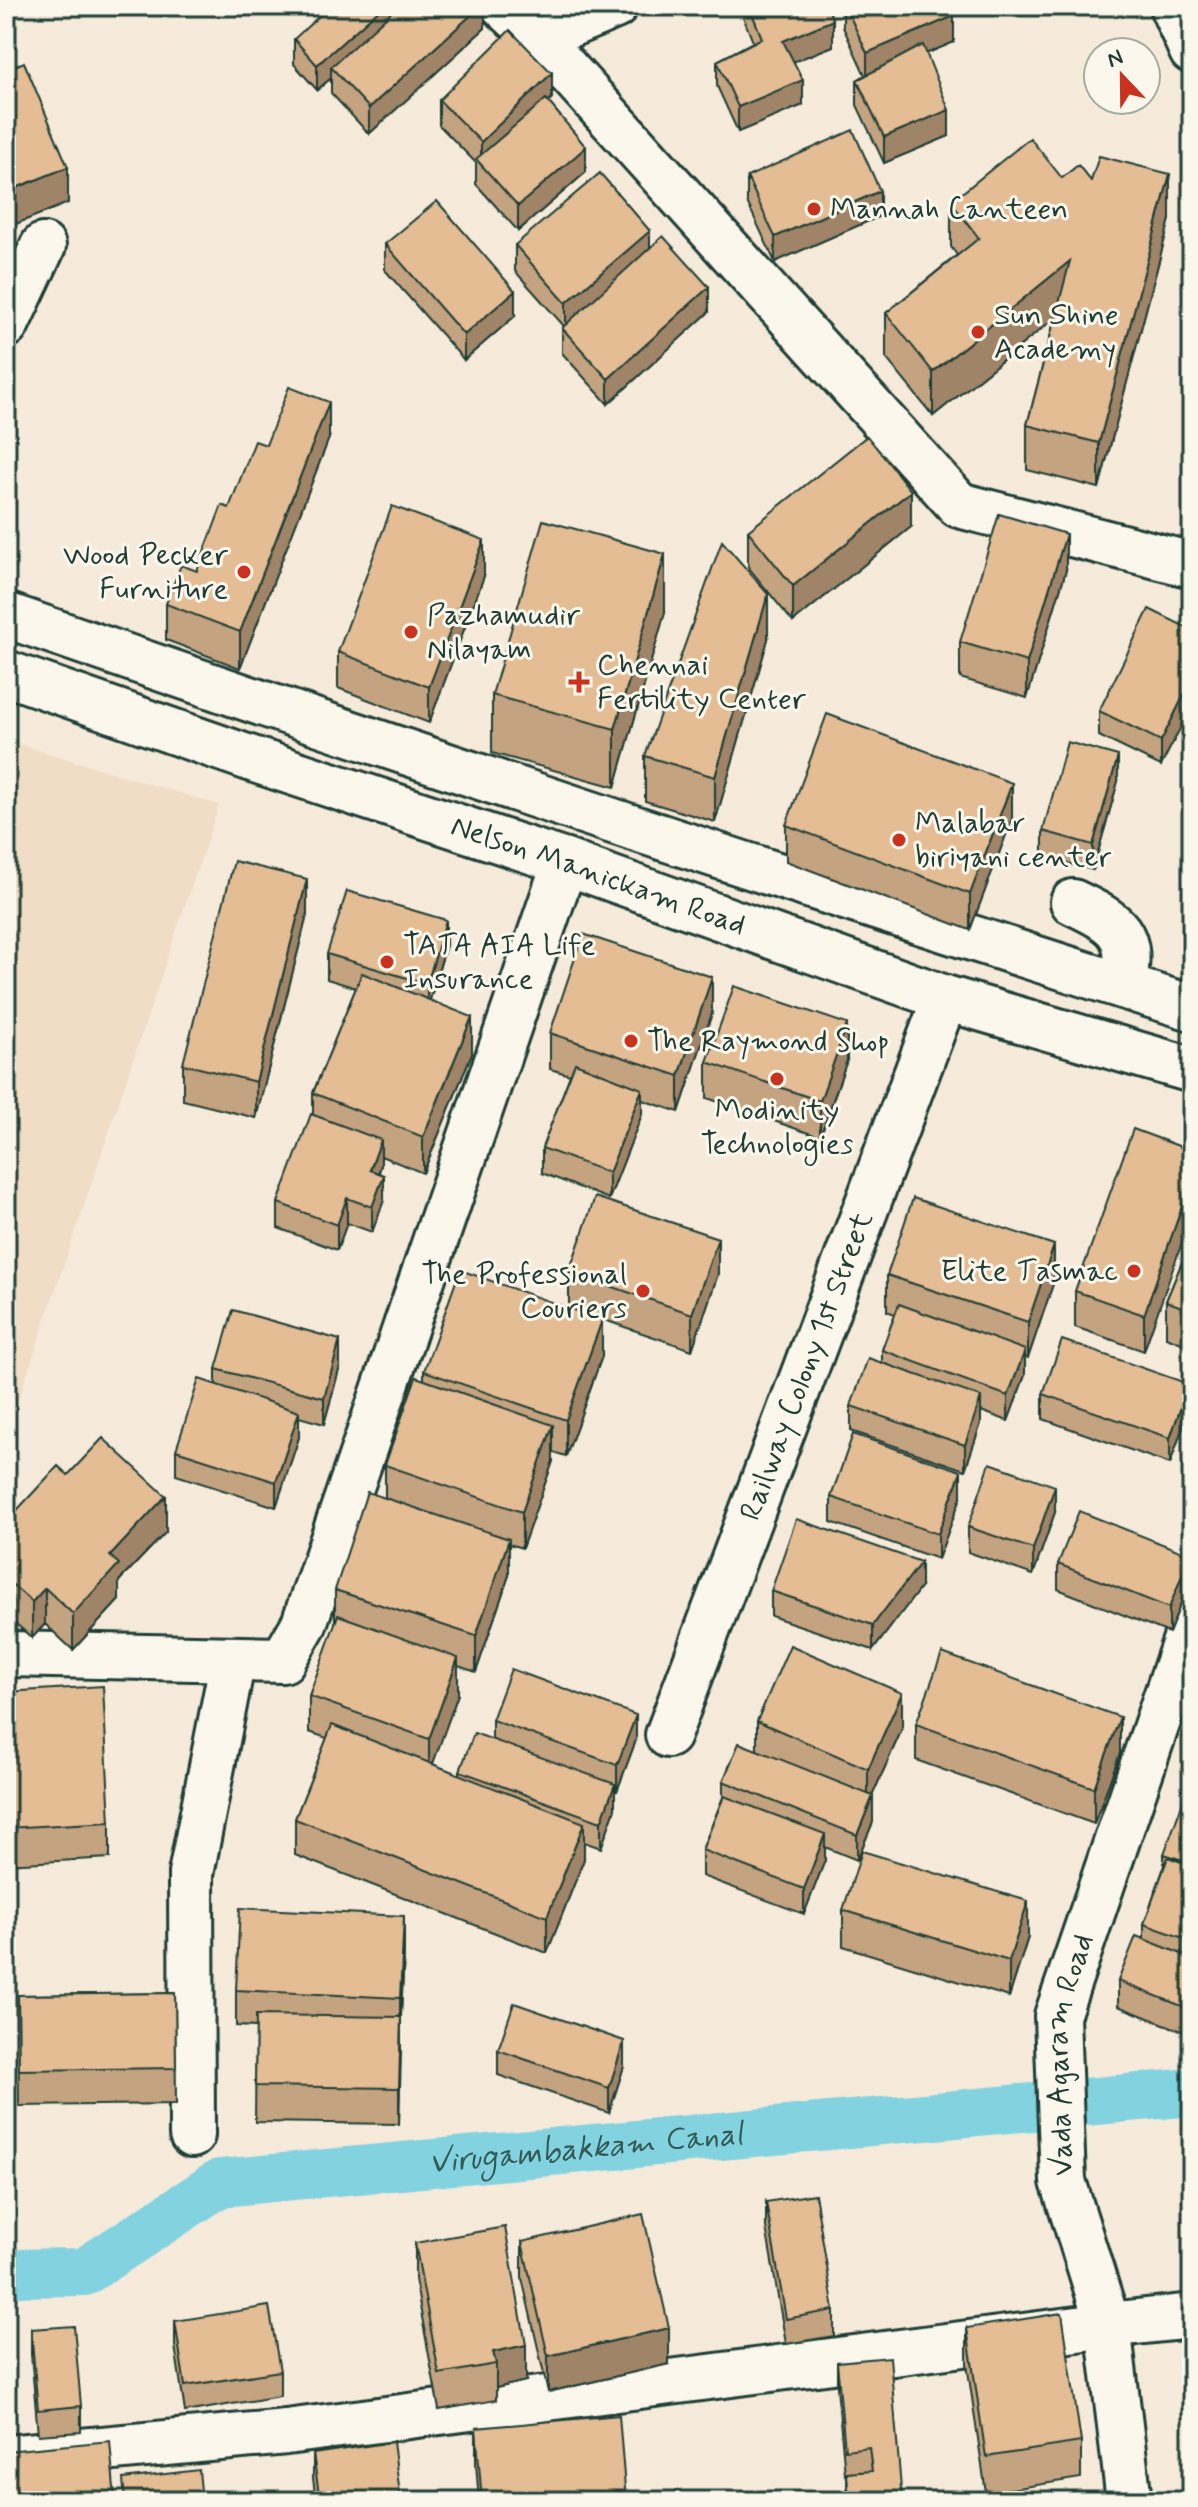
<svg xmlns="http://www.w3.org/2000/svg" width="1198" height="2507" font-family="Mynerve,sans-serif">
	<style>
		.built { fill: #f1ddc6 }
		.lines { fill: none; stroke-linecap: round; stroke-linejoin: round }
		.canal { stroke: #83d2df; stroke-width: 48 }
		.minor-casing { stroke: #1f3d34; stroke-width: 50 }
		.tertiary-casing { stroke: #1f3d34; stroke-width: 50 }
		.secondary-casing { stroke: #1f3d34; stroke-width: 50 }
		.minor { stroke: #fbf7ec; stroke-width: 44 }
		.tertiary { stroke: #fbf7ec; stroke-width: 44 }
		.secondary { stroke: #fbf7ec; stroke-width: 44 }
		.wall { fill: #c4a380; stroke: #1f3d34; stroke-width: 2 }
		.shaded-wall { fill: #a08468; stroke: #1f3d34; stroke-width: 2 }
		.building { fill: #e4bd95; stroke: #1f3d34; stroke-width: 2 }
		.poi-dot { fill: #c8321e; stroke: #fbf7ec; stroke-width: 3 }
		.labels { text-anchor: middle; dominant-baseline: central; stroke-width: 6; stroke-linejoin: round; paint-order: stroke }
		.poi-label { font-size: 30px; fill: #1f3d34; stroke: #fbf7ec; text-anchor: start }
		.street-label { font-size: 30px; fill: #1f3d34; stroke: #fbf7ec }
		.water-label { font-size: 32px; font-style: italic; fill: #335b56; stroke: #fbf7ec }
	</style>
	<rect width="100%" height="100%" fill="#f6ebdb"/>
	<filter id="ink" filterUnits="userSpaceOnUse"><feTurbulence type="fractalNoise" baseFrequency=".0125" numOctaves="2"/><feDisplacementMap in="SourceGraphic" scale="16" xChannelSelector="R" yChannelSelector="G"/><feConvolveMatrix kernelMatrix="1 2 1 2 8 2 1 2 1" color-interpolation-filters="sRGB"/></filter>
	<g filter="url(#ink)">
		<path class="built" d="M6,740L219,805L6,1437Z"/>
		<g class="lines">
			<path class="canal" id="s1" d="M6,2273L84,2272L220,2183L1192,2092"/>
			<defs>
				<g id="minor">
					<path d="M504,6L538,38L959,505L1192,565"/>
					<path d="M1172,6L1192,51"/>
					<path d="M538,38L615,6"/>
					<path d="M6,325L43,246"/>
					<path d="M1073,902C1117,923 1135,933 1123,986"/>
					<path d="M6,1654L283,1660L304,1624L565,862"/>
					<path id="s2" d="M668,1735L945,998"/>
					<path d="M192,2135L191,1874L233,1659"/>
					<path d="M6,2458L286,2432L1108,2325L1192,2316"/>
				</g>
				<g id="tertiary">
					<path id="s3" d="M1129,2501L1108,2325L1063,2181L1057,2016L1192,1621"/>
				</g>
				<g id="secondary">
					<path d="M6,615C399,752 795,883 1192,1008"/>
					<path id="s4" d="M6,673L258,761L565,862L945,998L1192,1070"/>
				</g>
			</defs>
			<use href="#minor" class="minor-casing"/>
			<use href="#tertiary" class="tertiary-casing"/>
			<use href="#secondary" class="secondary-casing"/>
			<use href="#minor" class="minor"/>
			<use href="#tertiary" class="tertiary"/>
			<use href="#secondary" class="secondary"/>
		</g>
		<path class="wall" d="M481,6H485V28L369,134L331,93V78L317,90L294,64V39Z
			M742,6H827L833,46L793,61L803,105L738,132L717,86V61L753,42L742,14Z
			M843,6H957L951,9L954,42L926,53L949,136L884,163L857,105V80L865,75L843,27Z
			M552,98L548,102L586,172L518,231L476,184V163L439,125V100Z
			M747,177L880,216L775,262L747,202Z
			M1062,178L1091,181L1170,219L1099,488L1027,470V425L1055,318L933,416L886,358V313L957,255L951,247V202Z
			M385,244L515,316L464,360L385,270Z
			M515,245L650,248L709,312L608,404L562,353V328L564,326L515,271Z
			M329,438L240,668L166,640V604L197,571L229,508Z
			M911,527L793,622L748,567V531Z
			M1066,570L1027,698L960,678V642Z
			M484,576L429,723L338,688V652Z
			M665,612L615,787L492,753V695Z
			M1192,630L1161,766L1099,736V711Z
			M768,639L715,822L645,801V756Z
			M1118,781L1093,870L1043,857V831Z
			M1012,819L970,930L786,861V825Z
			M307,915L256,1118L183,1100V1064Z
			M446,945L430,1000L472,1053L423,1173L381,1156V1165L379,1173L384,1200L372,1232L347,1223L337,1250L278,1228V1203L313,1115V1093L356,988L327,979V954Z
			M712,1013L679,1112L642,1100V1114L609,1199L542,1173V1148L570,1075L550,1069V1033Z
			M847,1060L820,1137L707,1098V1062Z
			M1192,1151L1144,1351L1075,1327V1291Z
			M1192,1238V1347L1166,1337V1301Z
			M569,1272L718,1274L692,1350L569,1308Z
			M887,1275L1054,1281L1028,1358L1025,1357V1375L1008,1421L981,1411V1423L965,1470L851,1431V1406L882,1363V1350L895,1314L887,1311Z
			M602,1356L566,1456L553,1452V1461L522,1548L509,1544V1575L476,1672L458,1666V1694L432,1764L460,1775V1771L492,1739V1720L636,1740L617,1791L615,1790V1809L601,1848L584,1842V1859L547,1953L295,1855V1819L327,1738L309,1732V1696L335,1626V1590L385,1498V1465L424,1380V1371Z
			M340,1366L324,1424L299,1417V1437L276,1507L176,1475V1450L216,1385V1369Z
			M1043,1394L1189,1409L1170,1464L1043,1419Z
			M68,1475L166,1532L119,1581V1600L73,1650L45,1624L32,1638L6,1615V1522Z
			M831,1497H961L938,1559L831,1522Z
			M1055,1512L1033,1575L968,1552V1527Z
			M1058,1564L1190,1580L1169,1633L1058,1589Z
			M921,1587L873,1650L771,1616V1591Z
			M6,1692L110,1822V1858L6,1864Z
			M757,1721L902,1729L872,1796L873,1822L857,1860L825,1847V1860L804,1914L702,1876V1850L723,1797V1781L757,1750Z
			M916,1724L1120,1753L1094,1824L916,1760Z
			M1192,1779V2035L1118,2006V1981L1144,1939V1924L1164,1867V1854L1192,1798Z
			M843,1910L1028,1937L1009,1997L843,1946Z
			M404,1952L401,2017L399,2124L255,2122L256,2027L236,2026V1990Z
			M175,1993L176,2104L19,2106L18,1995Z
			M498,2050L624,2066L609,2113L498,2075Z
			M766,2202L834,2310V2336L786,2344L766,2227Z
			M522,2242L669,2364L548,2392L522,2278Z
			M415,2243L526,2381L496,2388V2400L439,2410L415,2279Z
			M175,2321L280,2371V2396L185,2412L175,2346Z
			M967,2328L1081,2442V2478L986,2493L967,2364Z
			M31,2329L81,2406V2432L38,2435L31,2354Z
			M837,2362L902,2501H847V2474L845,2475L837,2387Z
			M476,2428L626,2501H479L476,2464Z
			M313,2454L401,2501H316L313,2479Z"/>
		<path class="shaded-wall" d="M383,6H411L331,67V78L317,90V65Z
			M481,6H485V28L369,134V108Z
			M954,16V42L867,79V53Z
			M833,20V46L783,66V41Z
			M552,73V98L482,166L481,164V142Z
			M803,80V105L738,132V107Z
			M949,110V136L884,163V137Z
			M586,147V172L518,231V206Z
			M68,167V203L6,228V192Z
			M1170,174V219L1099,488V443Z
			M880,191V216L775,262V237Z
			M650,231V256L566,328V303Z
			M1070,261V306L933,416V372Z
			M709,287V312L608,404V379Z
			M515,291V316L464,360V335Z
			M329,402V438L240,668V632Z
			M911,491V527L793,622V586Z
			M1066,534V570L1027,698V662Z
			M484,540V576L429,723V687Z
			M665,554V612L615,787V729Z
			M768,594V639L715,822V777Z
			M1192,679V705L1161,766V741Z
			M1118,756V781L1093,870V845Z
			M1012,783V819L970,930V894Z
			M307,879V915L256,1118V1082Z
			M446,920V945L427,1009V984Z
			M712,977V1013L679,1112V1076Z
			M472,1017V1053L423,1173V1137Z
			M847,1024V1060L820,1137V1101Z
			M642,1089V1114L609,1199V1173Z
			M381,1140V1165L370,1195V1170Z
			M384,1175V1200L372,1232V1207Z
			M1192,1178V1214L1144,1351V1315Z
			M347,1198V1223L337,1250V1225Z
			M718,1238V1274L692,1350V1314Z
			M1054,1245V1281L1028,1358V1322Z
			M602,1320V1356L566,1456V1420Z
			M340,1340V1366L324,1424V1398Z
			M1025,1350V1375L1008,1421V1396Z
			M1189,1384V1409L1170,1464V1438Z
			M981,1397V1423L965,1470V1445Z
			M299,1412V1437L276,1507V1482Z
			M553,1425V1461L522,1548V1512Z
			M961,1471V1497L938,1559V1534Z
			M1055,1486V1512L1033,1575V1549Z
			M166,1496V1532L119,1581V1600L73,1650V1614L110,1556Z
			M509,1539V1575L476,1672V1636Z
			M1190,1555V1580L1169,1633V1608Z
			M921,1562V1587L873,1650V1625Z
			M45,1588V1624L32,1638V1602Z
			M458,1658V1694L429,1775V1739Z
			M902,1693V1729L868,1805V1769Z
			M636,1715V1740L617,1791V1765Z
			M1120,1717V1753L1094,1824V1788Z
			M615,1784V1809L601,1848V1822Z
			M873,1796V1822L857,1860V1835Z
			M584,1823V1859L547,1953V1917Z
			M825,1834V1860L804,1914V1889Z
			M1028,1901V1937L1009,1997V1961Z
			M404,1916V1952L400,2034V1998Z
			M401,2017V2053L399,2124V2088Z
			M624,2041V2066L609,2113V2088Z
			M669,2328V2364L548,2392V2356Z
			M526,2345V2381L496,2388V2364L493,2352Z"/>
		<path class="building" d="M330,6H383L317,65L294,39Z
			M398,6H481L369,108L331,67Z
			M749,6H827L833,20L783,41L803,80L738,107L717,61L762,38Z
			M845,6H950L954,16L867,53Z
			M510,30L552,73L481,142L439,100Z
			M923,45L949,110L884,137L857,80Z
			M24,62L68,167L6,192V70Z
			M546,99L586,147L518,206L476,159Z
			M853,130L880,191L775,237L747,177Z
			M1030,138L1062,178L1078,165L1091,181L1099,156L1170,174L1099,443L1027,425L1070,261L933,372L886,313L979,238L951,202Z
			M600,173L650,231L566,303L515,245Z
			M437,201L515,291L464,335L385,244Z
			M663,236L709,287L608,379L562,328Z
			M289,387L329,402L240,632L166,604L181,565L197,571L222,505L229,508L255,441L266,445Z
			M867,436L911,491L793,586L748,531Z
			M392,506L484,540L429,687L338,652Z
			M999,514L1066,534L1027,662L960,642Z
			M543,520L665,554L615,729L492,695Z
			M722,541L768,594L715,777L645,756Z
			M1149,609L1192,630V679L1161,741L1099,711Z
			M827,714L1012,783L970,894L786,825Z
			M1067,742L1118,756L1093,845L1043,831Z
			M234,861L307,879L256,1082L183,1064Z
			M347,891L446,920L427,984L327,954Z
			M583,934L712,977L679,1076L550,1033Z
			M362,973L472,1017L423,1137L313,1093Z
			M734,986L847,1024L820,1101L707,1062Z
			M575,1063L642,1089L609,1173L542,1148Z
			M311,1114L381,1140L370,1170L384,1175L372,1207L347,1198L337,1225L278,1203Z
			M1133,1129L1192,1151V1178L1144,1315L1075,1291Z
			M595,1197L718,1238L692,1314L569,1272Z
			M913,1198L1054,1245L1028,1322L887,1275Z
			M1192,1238V1311L1166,1301Z
			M460,1270L602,1320L566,1420L424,1371Z
			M899,1304L1025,1350L1008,1396L882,1350Z
			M233,1310L340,1340L324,1398L216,1369Z
			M1062,1340L1189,1384L1170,1438L1043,1394Z
			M868,1358L981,1397L965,1445L851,1406Z
			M416,1377L553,1425L522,1512L385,1465Z
			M199,1379L299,1412L276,1482L176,1450Z
			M853,1434L961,1471L938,1534L831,1497Z
			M103,1438L166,1496L110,1556L119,1564L73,1614L45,1588L32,1602L6,1579V1522L58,1466L68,1475Z
			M990,1463L1055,1486L1033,1549L968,1527Z
			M367,1492L509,1539L476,1636L335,1590Z
			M1079,1511L1190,1555L1169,1608L1058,1564Z
			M796,1519L921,1562L873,1625L771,1591Z
			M338,1615L458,1658L429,1739L309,1696Z
			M790,1645L902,1693L868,1769L757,1721Z
			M942,1653L1120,1717L1094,1788L916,1724Z
			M511,1669L636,1715L617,1765L492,1720Z
			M103,1686L110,1822L6,1828V1692Z
			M332,1725L584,1823L547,1917L295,1819Z
			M474,1733L615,1784L601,1822L460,1771Z
			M739,1743L873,1796L857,1835L723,1781Z
			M724,1796L825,1834L804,1889L702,1850Z
			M1185,1796L1192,1798V1863L1164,1854Z
			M862,1851L1028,1901L1009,1961L843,1910Z
			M1168,1857L1192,1866V1941L1144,1924Z
			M240,1908L404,1916L400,1998L236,1990Z
			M1136,1936L1192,1958V2010L1118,1981Z
			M175,1993L176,2068L19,2070L18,1995Z
			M514,2003L624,2041L609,2088L498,2050Z
			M256,2015L401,2017L399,2088L255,2086Z
			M815,2194L834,2310L786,2319L766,2202Z
			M643,2214L669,2328L548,2356L522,2242Z
			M505,2227L526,2345L493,2352L496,2364L439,2374L415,2243Z
			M269,2306L280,2371L185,2386L175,2321Z
			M1062,2313L1081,2442L986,2457L967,2328Z
			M74,2326L81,2406L38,2410L31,2329Z
			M890,2357L902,2501H849L847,2473L872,2471L869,2447L845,2450L837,2362Z
			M619,2415L626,2501H482L476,2428Z
			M110,2441L115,2501H6V2451Z
			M393,2442L401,2501H320L313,2454Z
			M199,2470L202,2501H125L123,2479Z"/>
	</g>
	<g class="poi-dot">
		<circle cx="814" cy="209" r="8"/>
		<circle cx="978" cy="332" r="8"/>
		<circle cx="244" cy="572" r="8"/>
		<circle cx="411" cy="632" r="8"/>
		<path d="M575 670h8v8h8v8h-8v8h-8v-8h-8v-8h8z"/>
		<circle cx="899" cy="840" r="8"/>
		<circle cx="387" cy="962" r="8"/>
		<circle cx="631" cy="1041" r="8"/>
		<circle cx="777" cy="1079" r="8"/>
		<circle cx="1134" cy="1271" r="8"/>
		<circle cx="643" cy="1291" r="8"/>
	</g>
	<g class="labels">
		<g class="poi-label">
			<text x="830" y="209">Mannah Canteen</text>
			<text x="994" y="315">Sun Shine<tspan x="994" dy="34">Academy</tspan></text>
			<text x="228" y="555" text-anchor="end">Wood Pecker<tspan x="228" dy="34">Furniture</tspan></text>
			<text x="427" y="615">Pazhamudir<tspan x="427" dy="34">Nilayam</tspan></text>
			<text x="597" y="665">Chennai<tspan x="597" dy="34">Fertility Center</tspan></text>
			<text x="915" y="823">Malabar<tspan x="915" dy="34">biriyani center</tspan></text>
			<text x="403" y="945">TATA AIA Life<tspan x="403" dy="34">Insurance</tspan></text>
			<text x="647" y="1041">The Raymond Shop</text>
			<text x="777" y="1110" text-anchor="middle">Modinity<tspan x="777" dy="34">Technologies</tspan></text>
			<text x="1118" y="1271" text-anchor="end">Elite Tasmac</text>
			<text x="627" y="1274" text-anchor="end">The Professional<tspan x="627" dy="34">Couriers</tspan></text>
		</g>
		<g class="street-label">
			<text stroke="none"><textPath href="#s4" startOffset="626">Nelson Manickam Road</textPath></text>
			<text stroke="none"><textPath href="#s2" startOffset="394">Railway Colony 1st Street</textPath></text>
			<text stroke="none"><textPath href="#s3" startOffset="456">Vada Agaram Road</textPath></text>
		</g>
		<g class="water-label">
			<text stroke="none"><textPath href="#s1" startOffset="608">Virugambakkam Canal</textPath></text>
		</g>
	</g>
	<rect width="1198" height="2507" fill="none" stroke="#fbf7ec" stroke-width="32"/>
	<rect x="16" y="16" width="1166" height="2475" fill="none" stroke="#1f3d34" stroke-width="3" filter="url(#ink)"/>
	<g transform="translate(1122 76) rotate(338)"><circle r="38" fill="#fbf7ec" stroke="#a3ada2" stroke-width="2"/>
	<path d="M0-6L14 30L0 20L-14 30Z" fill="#c8321e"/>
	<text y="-12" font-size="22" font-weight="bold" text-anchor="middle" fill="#1f3d34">N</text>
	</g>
</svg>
